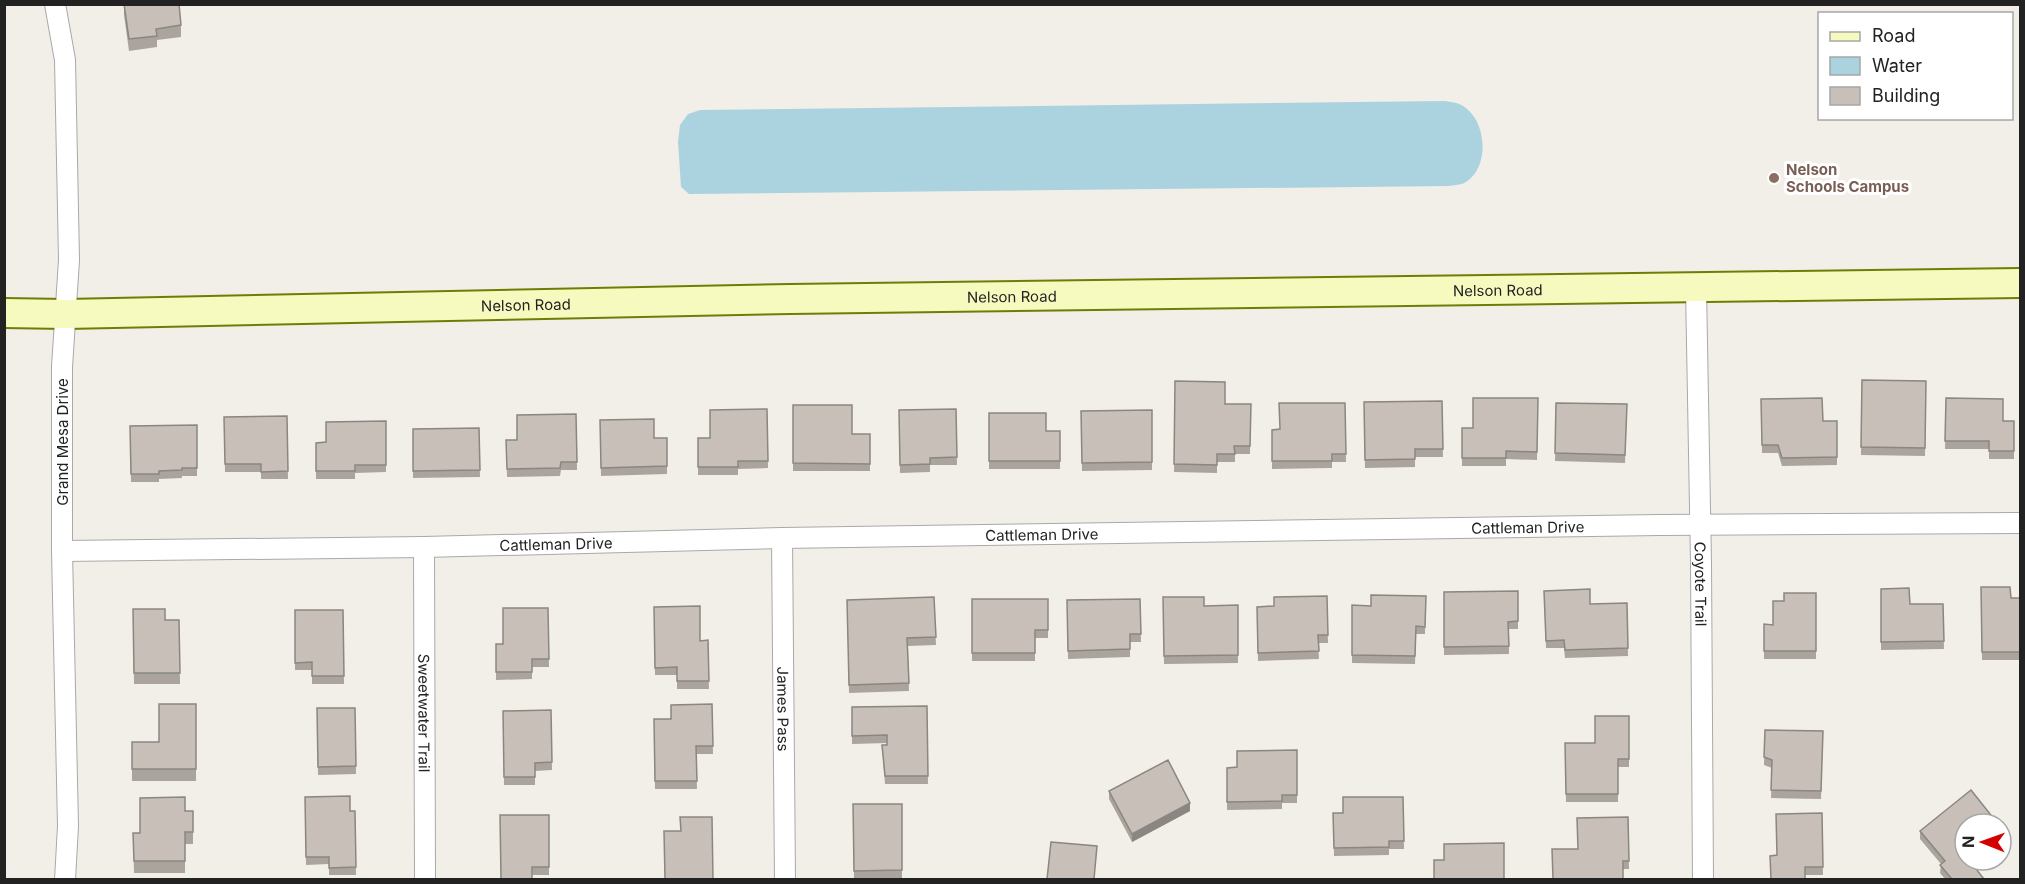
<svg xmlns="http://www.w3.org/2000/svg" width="2025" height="884" font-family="Inter,sans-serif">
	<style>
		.water { fill: #aad3df }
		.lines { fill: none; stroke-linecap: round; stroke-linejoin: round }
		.street-casing { stroke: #a9a9a9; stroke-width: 22 }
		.secondary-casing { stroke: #707d05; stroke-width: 32 }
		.street { stroke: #fff; stroke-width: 20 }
		.secondary { stroke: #f7fabf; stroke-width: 28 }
		.wall { fill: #aba49e }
		.shaded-wall { fill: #8b8681 }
		.building { fill: #c7bfb8; stroke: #8b8681; stroke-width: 1.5 }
		.education-dot { fill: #8d6e63; stroke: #fff; stroke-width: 2 }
		.labels { text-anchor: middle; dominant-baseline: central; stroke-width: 6; stroke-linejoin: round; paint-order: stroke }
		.education-label { font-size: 15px; font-weight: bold; fill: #785e54; stroke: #fff; text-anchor: start }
		.street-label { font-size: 15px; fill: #222; stroke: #fff }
	</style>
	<rect width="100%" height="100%" fill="#f2efe9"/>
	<path class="water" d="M1445,101C1449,102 1455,102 1459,104C1487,116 1491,166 1466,182C1462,185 1454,185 1448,186L689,194L681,187L678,142L680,125L688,114L700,110Z"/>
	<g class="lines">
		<defs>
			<g id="street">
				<path d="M55,4L65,60L69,260L62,367V551L68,826L65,880"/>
				<path id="s1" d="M1696,288L1701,563L1703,880"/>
				<path id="s2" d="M782,538L785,880"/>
				<path id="s3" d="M424,547L425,880"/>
				<path id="s4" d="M62,551L424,547L782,538L1660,525L2020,523"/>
			</g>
			<g id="secondary">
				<path id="s5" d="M4,313L66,314L790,299L2020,283"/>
			</g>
		</defs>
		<use href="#street" class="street-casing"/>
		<use href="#secondary" class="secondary-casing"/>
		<use href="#street" class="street"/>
		<use href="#secondary" class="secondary"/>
	</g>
	<path class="wall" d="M124,4L181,25V37L157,40V47L129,51L124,15Z
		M1862,380L1926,381L1925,456L1861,455Z
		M1175,381L1225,404H1251L1250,454H1235V462H1217V473L1174,472Z
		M1538,398L1537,460L1506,459V466H1462V428H1473Z
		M1946,398L2003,421H2014V459H1989V449H1945Z
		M1761,399L1823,421H1837V465L1782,466L1778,453H1762Z
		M1442,401L1443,457H1415V467L1365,468L1364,402Z
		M1345,403L1346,462H1332V468L1272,469V430L1280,429Z
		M1556,403L1627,404L1625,463L1555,461Z
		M793,405L852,434H870V471H793Z
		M767,409L768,468L738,469V475H698V438H710Z
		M956,409L957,465H930V472L900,473L899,410Z
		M1152,410V470L1082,471L1081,411Z
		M989,413L1046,431H1060V469H989Z
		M576,414L577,470H561L560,476L507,477L506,440H517Z
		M287,416L288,479H261V472H225L224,417Z
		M600,420L654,438H667V474L601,476Z
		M386,421V472L355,473V479H316V443L326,442Z
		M197,425V476H182V478L159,479V482H131L130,426Z
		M479,428L480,477L413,478V429Z
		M1981,587L2011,598H2020V660H1982Z
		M1881,589L1910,604H1943L1944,649L1881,650Z
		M1518,591V629H1509V654L1444,655V592Z
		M1544,591L1590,604L1627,603L1628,656L1565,658L1564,648H1546Z
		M1816,593V659H1764V624L1773,625L1784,601Z
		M1327,596L1328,643H1318L1319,659L1258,661L1257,607L1274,606Z
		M1426,596L1425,634H1416L1415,664L1352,663V605L1371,606Z
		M934,597L936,645L908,646L909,691L849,693L847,600Z
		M1163,597L1204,606L1238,605V663L1164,664Z
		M972,599H1048V638H1035V661H972Z
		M1140,599L1141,642H1130V657L1068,659L1067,600Z
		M654,607L700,641L708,640L709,689H677V675H655Z
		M548,608L549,667H532V679L496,680V644H503Z
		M133,609L165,620H179L180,684H134Z
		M295,610H343L344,684H312V670H295Z
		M196,704V781H132V742H159Z
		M712,704L713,754H696L697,789H655L654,719H671Z
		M927,706L928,784H885L882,745H887V743L852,744V707Z
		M317,708H355L356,774L318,775Z
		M551,710L552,770L535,771V785H504L503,711Z
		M1629,716V767H1618V802H1566L1565,743H1595Z
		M1765,730L1823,731L1821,799L1771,798L1772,768L1764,765Z
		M1297,750V803H1282V809L1227,810V768L1237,767Z
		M1109,791L1190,811L1132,842L1109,799Z
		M305,797L350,811H355L356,875H329V864L306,865Z
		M1403,797L1404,849H1389V855L1334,856L1333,813H1343Z
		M853,804H902V878L854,879Z
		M193,811V844H185V873H134L133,833H140Z
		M1822,813L1823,875H1805L1777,855Z
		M549,815V875H532L501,879Z
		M1628,817L1629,869H1623L1578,849Z
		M1920,831L1965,860L1984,879H1945L1940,873L1941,864L1920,839Z"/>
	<path class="shaded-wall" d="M1190,803V811L1132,842V834Z"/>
	<path class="building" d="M124,4H179L181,25L156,29L157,36L129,39Z
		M1862,380L1926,381L1925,448L1861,447Z
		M1175,381L1225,382V404H1251L1250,446H1234L1235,454H1217V465L1174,464Z
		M1473,398H1538L1537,452L1506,451V458H1462V428H1473Z
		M1822,398L1823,421H1837V457L1782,458L1778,445H1762L1761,399Z
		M1946,398L2003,399V421H2014V451H1989V441H1945Z
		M1442,401L1443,449H1415V459L1365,460L1364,402Z
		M1279,403H1345L1346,454H1332V461H1272V430L1280,429Z
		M1556,403L1627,404L1625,455L1555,453Z
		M793,405H852V434H870V464L793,463Z
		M767,409L768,461H738V467H698V438H710V410Z
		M956,409L957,457L930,458V464L900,465L899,410Z
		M1152,410V462L1082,463L1081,411Z
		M989,413H1046V431H1060V461H989Z
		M576,414L577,462H561L560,468L507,469L506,440H517V415Z
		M287,416L288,471L261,472V464H225L224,417Z
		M654,419V438H667V466L601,468L600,420Z
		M386,421V465H355V471H316V443L326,442V422Z
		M197,425V468H182V470L159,471V474H131L130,426Z
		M479,428L480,470L413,471V429Z
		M1981,587H2010L2011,598H2020V652H1982Z
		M1909,588L1910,604H1943L1944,641L1881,642V589Z
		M1590,589V604L1627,603L1628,648L1565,650L1564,640L1546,641L1544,591Z
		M1518,591V621L1508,622L1509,646L1444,647V592Z
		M1784,593H1816V651H1764V624L1773,625V601H1784Z
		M1371,595L1426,596L1425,627L1416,626L1415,656L1352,655V605L1371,606Z
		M1327,596L1328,635H1318L1319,651L1258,653L1257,607L1274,606V597Z
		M934,597L936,637L907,638L909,683L849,685L847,600Z
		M1163,597H1204V606L1238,605V655L1164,656Z
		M972,599H1048V630H1035V653H972Z
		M1140,599L1141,634H1130V649L1068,651L1067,600Z
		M700,606V641L708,640L709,681H677V667L655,668L654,607Z
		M503,608H548L549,659H532V672H496V644H503Z
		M133,609H165V620H179L180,673H134Z
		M295,610H343L344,676H312V662L295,663Z
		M159,704H196V769H132V742H159Z
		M712,704L713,746H696L697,781H655L654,719H671V705Z
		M927,706L928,776H885L882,745H887V735L852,736V707Z
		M317,708H355L356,766L318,767Z
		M551,710L552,762L535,763V777H504L503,711Z
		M1595,716H1629V759H1618V794H1566L1565,743H1595Z
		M1765,730L1823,731L1821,791L1771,790L1772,760L1764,757Z
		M1297,750V795H1282V801L1227,802V768L1237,767V751Z
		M1168,760L1190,803L1132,834L1109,791Z
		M1971,790L1998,824H1965V854H1964L1965,860H1969L1984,879H1952L1940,865L1945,861L1920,831Z
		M350,796V811H355L356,867L329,868V857H306L305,797Z
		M185,797V811H193V832H185V861H134L133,833H140V798Z
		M1343,797H1403L1404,841H1389V847L1334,848L1333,813H1343Z
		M853,804H902V870L854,871Z
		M1822,813L1823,867H1805V879H1771L1770,856L1777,855L1776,814Z
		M500,815H549V867H532V879H501Z
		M680,817H712L713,879H665L664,831H681Z
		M1628,817L1629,861H1623V879H1553L1552,849H1578L1577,818Z
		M1051,842L1097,846L1094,879H1047Z
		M1504,843V879H1434V860H1444V844Z"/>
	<circle class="education-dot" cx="1774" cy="178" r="6"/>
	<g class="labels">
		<g class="education-label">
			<text x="1786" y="169">Nelson<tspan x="1786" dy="17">Schools Campus</tspan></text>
		</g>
		<g class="street-label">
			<text stroke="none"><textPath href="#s5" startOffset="1494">Nelson Road</textPath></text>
			<text stroke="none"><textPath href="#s5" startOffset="1008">Nelson Road</textPath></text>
			<text stroke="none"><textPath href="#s5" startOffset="522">Nelson Road</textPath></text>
			<text transform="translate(62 442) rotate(-90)">Grand Mesa Drive</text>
			<text stroke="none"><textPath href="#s4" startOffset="1466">Cattleman Drive</textPath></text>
			<text stroke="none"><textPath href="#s4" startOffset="980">Cattleman Drive</textPath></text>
			<text stroke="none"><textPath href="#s4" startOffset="494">Cattleman Drive</textPath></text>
			<text stroke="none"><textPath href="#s1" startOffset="296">Coyote Trail</textPath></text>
			<text stroke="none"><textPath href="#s2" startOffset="171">James Pass</textPath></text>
			<text stroke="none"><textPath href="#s3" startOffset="166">Sweetwater Trail</textPath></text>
		</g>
	</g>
	<rect width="2025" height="884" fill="none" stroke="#222222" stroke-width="12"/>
	<rect x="1818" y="12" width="195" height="108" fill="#ffffff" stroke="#a7a7a7" stroke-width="1.5"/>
	<rect x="1830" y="32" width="30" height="9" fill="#f7fabf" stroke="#a7a7a7" stroke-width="1.5"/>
	<text x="1872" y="42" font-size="18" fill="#222222">Road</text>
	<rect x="1830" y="57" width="30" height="18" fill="#aad3df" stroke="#a7a7a7" stroke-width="1.5"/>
	<text x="1872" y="72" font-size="18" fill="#222222">Water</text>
	<rect x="1830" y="87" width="30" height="18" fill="#c7bfb8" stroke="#a7a7a7" stroke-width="1.5"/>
	<text x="1872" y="102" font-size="18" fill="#222222">Building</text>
	<g transform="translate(1983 842) rotate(271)"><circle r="28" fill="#ffffff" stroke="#a7a7a7" stroke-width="1.5"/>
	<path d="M0-4.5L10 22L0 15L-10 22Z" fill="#d40000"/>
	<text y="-9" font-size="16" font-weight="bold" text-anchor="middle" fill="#222222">N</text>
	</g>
</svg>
